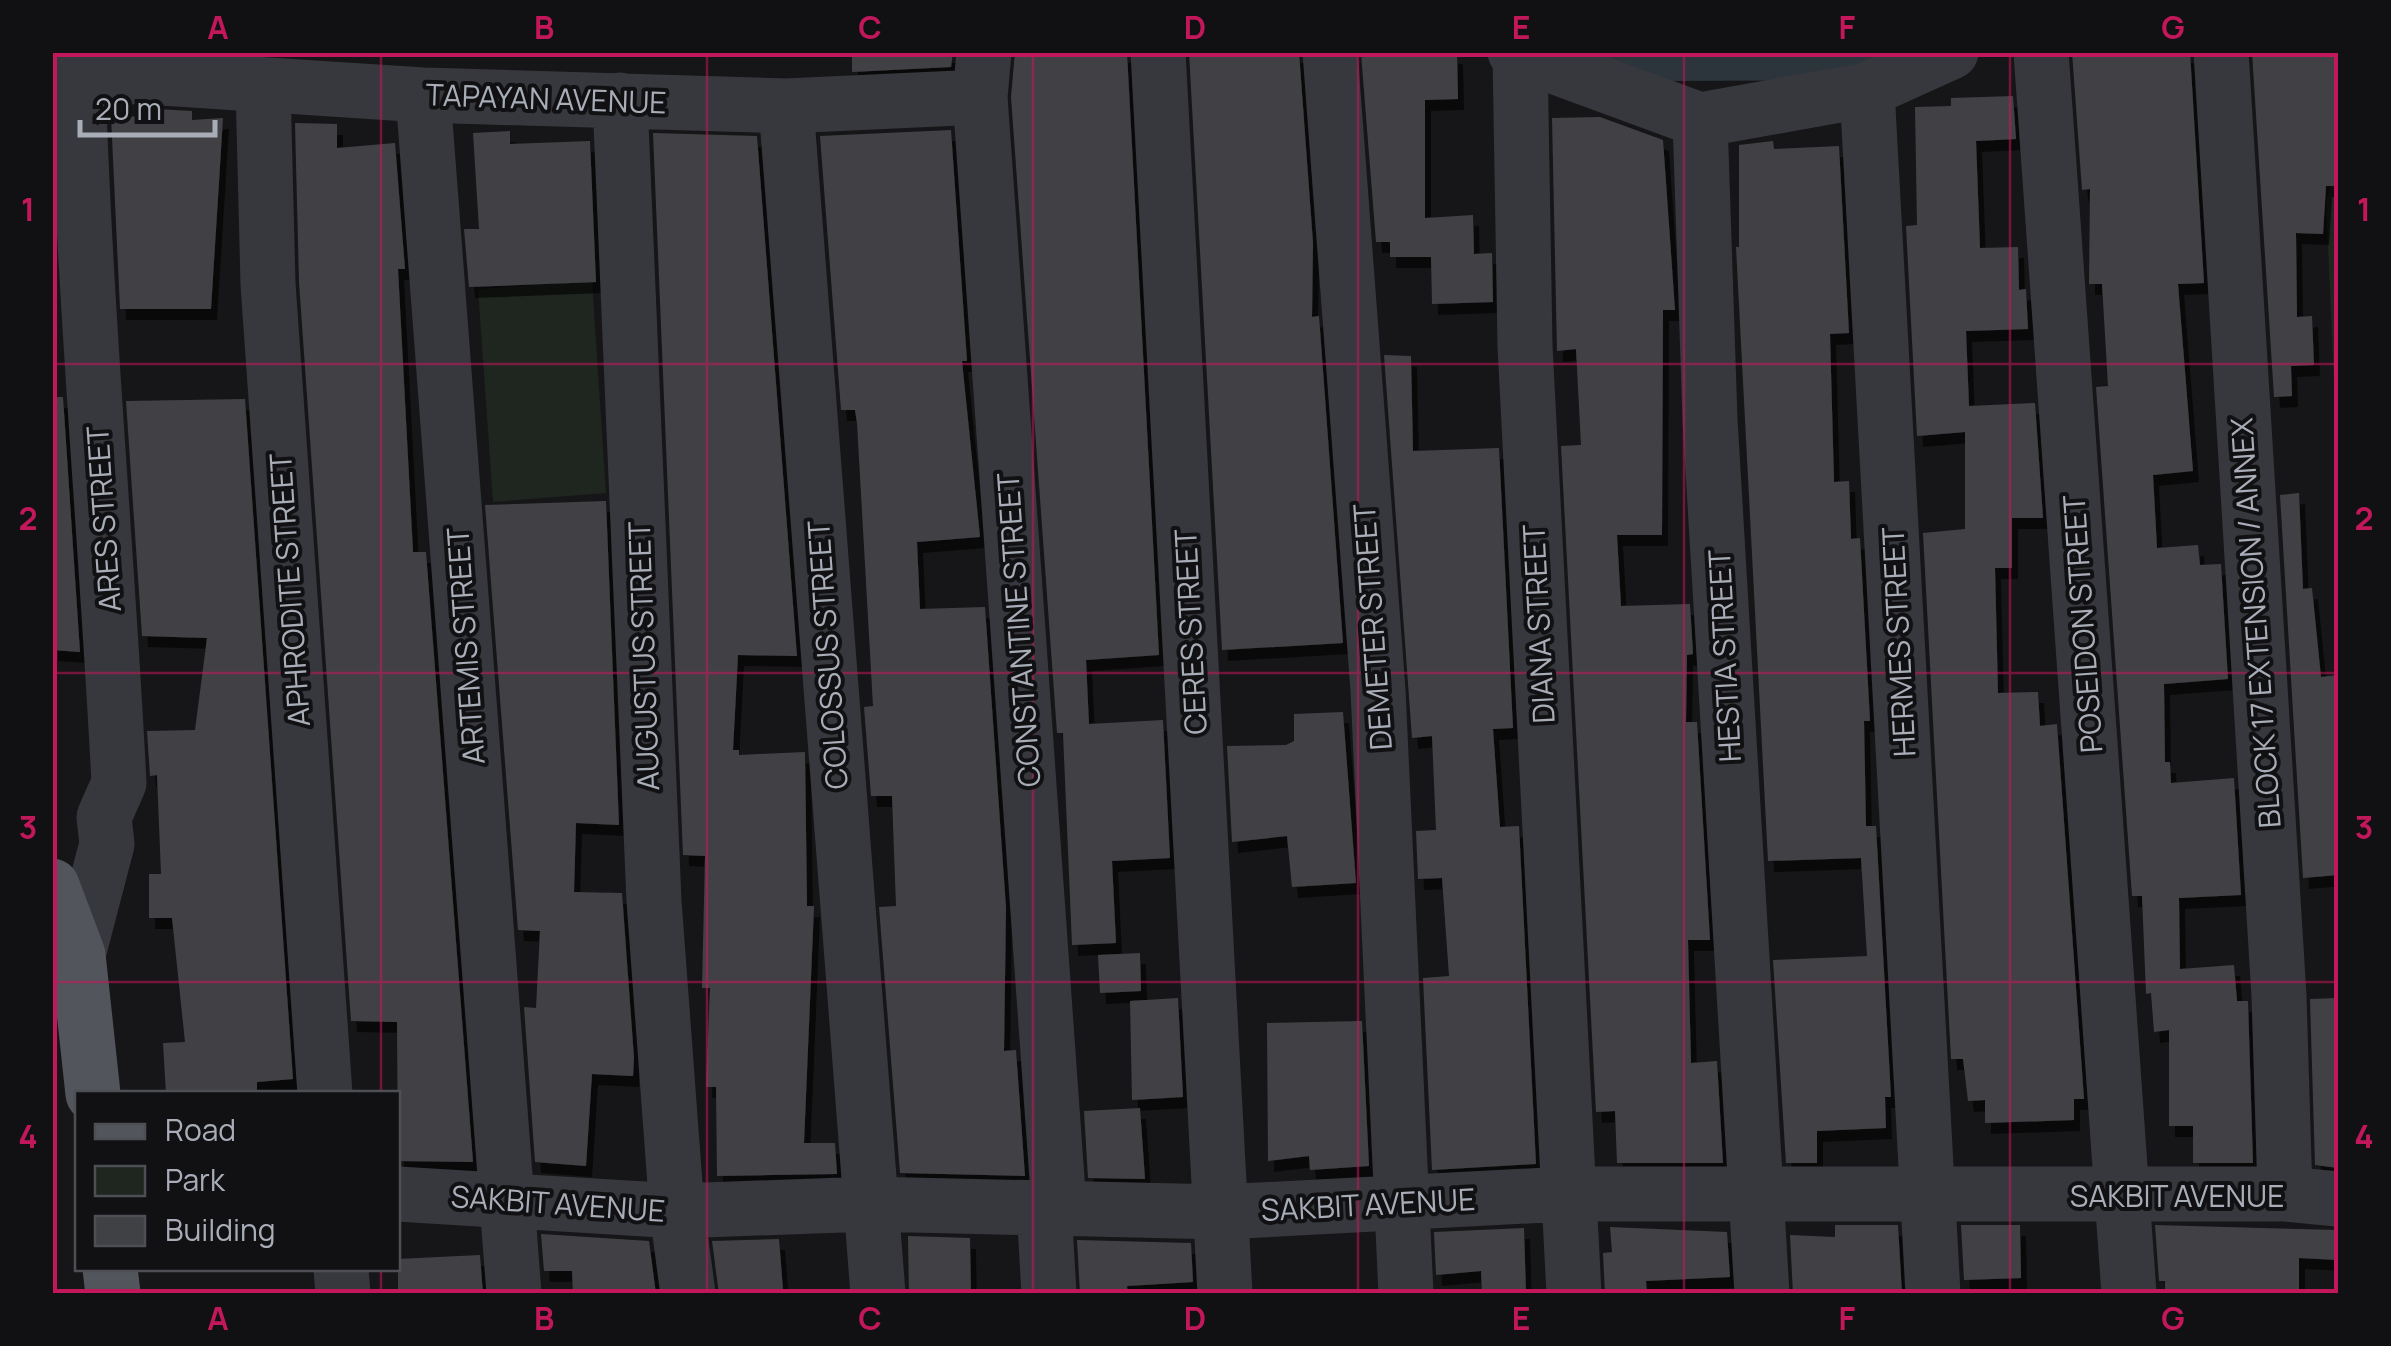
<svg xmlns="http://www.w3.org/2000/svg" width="2391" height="1346" font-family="Manrope,sans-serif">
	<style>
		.green { fill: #1e261f }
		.water { fill: #2c353c }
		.building { fill: #404145; filter: url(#shadow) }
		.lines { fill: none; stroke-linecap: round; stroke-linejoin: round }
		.minor { stroke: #37383d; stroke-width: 55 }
		.major { stroke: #53555c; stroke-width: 55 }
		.grid { fill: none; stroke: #c2185b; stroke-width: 2.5; stroke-opacity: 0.55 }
		.labels { text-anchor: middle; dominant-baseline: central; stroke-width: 8; stroke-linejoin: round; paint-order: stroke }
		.street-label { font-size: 30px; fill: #a8adb8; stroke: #111113 }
		.neatline { fill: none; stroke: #c2185b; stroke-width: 4 }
		.grid-label { font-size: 32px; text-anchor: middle; font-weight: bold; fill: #c2185b }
	</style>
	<defs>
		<filter id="shadow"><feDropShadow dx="6" dy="11" stdDeviation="0" flood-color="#0009"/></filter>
	</defs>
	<rect width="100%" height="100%" fill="#161618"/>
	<path class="green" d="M2338,166V473L2326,201Z
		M592,281L606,493L493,502L478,289Z"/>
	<path class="water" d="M1584,53H1903L1865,80L1664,81Z"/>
	<path class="building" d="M852,52H953L951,67L852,72Z
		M1015,52H1127L1159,655L1086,660L1089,724L1163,720L1170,858L1112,861L1116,943L1072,945L1063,733H1057L1011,97Z
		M1189,52H1299L1313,243L1312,317L1319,316L1343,643L1222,650Z
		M2072,52H2190L2204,283L2178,284L2193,471L2153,475L2157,548L2198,545L2200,565L2221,564L2228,679L2164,684L2165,762H2170L2171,783L2234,778L2241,895L2179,898L2180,969L2234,965L2237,1001H2248L2253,1163H2193V1126H2169V1030L2154,1032L2151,993L2146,994L2142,896H2132L2096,387L2108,386L2102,284H2089L2090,189L2082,190Z
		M2252,52H2338V186H2326L2323,234L2296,233L2297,317L2312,316L2314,365L2291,366L2292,396L2274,397Z
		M1361,53H1457L1458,99L1425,100V218L1473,215L1474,254L1492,253L1493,302L1432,304L1431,257H1390V242H1376Z
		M2013,96L2016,139L1976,141L1980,248L2018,247L2019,290L2026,289L2028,329L1966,331L1969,406L2035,403L2043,518H2012V568H1995L1998,693L2038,692L2040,726L2057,724L2084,1099H2074V1120L1985,1123V1100L1968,1101L1963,1059H1951L1923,533L1965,529V432L1917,436L1906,226L1917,225L1915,107L1951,106V98Z
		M156,109L192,111V120L223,118L211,309H120L111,116L156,117Z
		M1600,117L1663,140L1675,310H1663L1662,535H1617L1621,606L1690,604L1693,654L1687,655L1686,722H1697L1710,940H1688L1691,1063L1717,1061L1723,1163H1617L1615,1111L1596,1112L1561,446L1581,445L1576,349L1557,351L1552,118Z
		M295,123L337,124V148L395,143L405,269H398L413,552H426L473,1162L398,1161L397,1022L351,1021L299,282Z
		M951,130L967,361H962L980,537L917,542L920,609L985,607L1006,908L1004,1051L1016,1050L1025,1176L900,1173L879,907L896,906L892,796H871L864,707L873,706L857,423L855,410H841L820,136Z
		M510,131V144L590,141L596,282L469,287L464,229H479L473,133Z
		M653,133L757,136L797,656L738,655L733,750H739V755L805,752L807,906H814L804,1143H835L837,1174L717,1176L716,1087H706L710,988H702L705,856L683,855Z
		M1773,141L1774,149L1839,146L1849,333L1830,334L1834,482L1849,481L1851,539L1860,538L1870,721H1864L1866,826H1876L1891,1097H1885L1886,1128L1817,1131V1163H1786L1773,960L1867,956L1861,858L1768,861L1736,247H1739V145Z
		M1384,355L1411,356L1413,451L1499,448L1513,728L1493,729L1500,827L1519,826L1536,1164L1432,1170L1423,978L1449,976L1442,878L1418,879L1416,831L1436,830L1432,736L1412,738Z
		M52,397H63L80,652L52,650Z
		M245,399L293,1079L257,1082V1094H166L163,1043L185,1042L172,918H149V874H161L157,775L150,776L147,731L195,730L207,638L142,636L126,401Z
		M2299,493L2303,589L2312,588L2321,677L2338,675V875L2303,878L2280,495Z
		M606,501L619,825L576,823L574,892L622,893L634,1058L633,1076L592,1074L586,1166L535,1162L524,1007L536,1008L540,931L518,930L485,505Z
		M1343,712L1356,883L1292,887L1287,836L1232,842L1227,746L1286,745L1294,741V714Z
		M1140,953L1141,991L1100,993L1098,955Z
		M1178,998L1183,1097L1132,1100L1130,1001Z
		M2338,998V1168L2315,1165L2310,999Z
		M1362,1021L1369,1166L1310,1170L1309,1156L1268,1161L1267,1023Z
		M1140,1108L1145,1179L1088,1178L1084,1111Z
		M1835,1225H1898L1902,1294H1793L1790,1235L1835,1237Z
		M1961,1225H2020L2021,1278L1964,1280Z
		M2155,1225L2338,1230V1260L2299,1258V1294H2165V1281H2159Z
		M1610,1227L1727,1232L1730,1277L1646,1281L1647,1294H1605L1603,1253L1612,1252Z
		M1524,1228L1526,1294H1482L1481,1271L1436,1275L1434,1232Z
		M541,1234L649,1241L656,1294H573L572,1271H544Z
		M908,1236L970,1238L971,1294H909Z
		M779,1239L783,1290L719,1294L712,1241Z
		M1077,1240L1191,1243L1193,1282L1127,1286L1128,1294H1080Z
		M480,1255L483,1294H398V1259Z"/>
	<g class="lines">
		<path class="minor" d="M984,52L980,97L1059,1207
			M1158,52L1225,1294
			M1330,52L1378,690L1406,1294
			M1515,52L1700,120L1867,90L1951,52
			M2041,52L2129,1294
			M2221,52L2279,996L2285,1194
			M1520,54L1525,346L1574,1294
			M52,76L147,77L423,95L786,106L980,97
			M78,77C85,313 107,547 119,783L104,817L107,844L78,955
			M263,86L268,284L325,1094
			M1867,90L1933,1294
			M423,95L514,1294
			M620,100L654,901L677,1211L688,1294
			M786,106L878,1294
			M1700,120L1710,420L1762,1294
			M398,1194L677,1211L869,1204L1221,1212L1566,1194H2285L2338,1199
			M1044,1207L1049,1294
			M341,1268L343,1294"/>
		<path class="major" d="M52,886L78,955L93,1094
			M110,1268L113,1294"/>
	</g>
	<path class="grid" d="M381,52V1094M707,52V1294M1033,52V1294M1358,52V1294M1684,52V1294M2010,52V1294M52,364H2338M52,673H2338M52,982H2338M381,1268V1294"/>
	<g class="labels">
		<g class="street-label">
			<text transform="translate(546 98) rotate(2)">TAPAYAN AVENUE</text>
			<text transform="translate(103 519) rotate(-94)">ARES STREET</text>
			<text transform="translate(289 590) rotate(-94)">APHRODITE STREET</text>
			<text transform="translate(2255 623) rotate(-94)">BLOCK 17 EXTENSION / ANNEX</text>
			<text transform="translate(1538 624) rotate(-93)">DIANA STREET</text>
			<text transform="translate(2082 624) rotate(-94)">POSEIDON STREET</text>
			<text transform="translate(1372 627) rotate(-94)">DEMETER STREET</text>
			<text transform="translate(1018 630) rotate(-94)">CONSTANTINE STREET</text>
			<text transform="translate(1190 632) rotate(-93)">CERES STREET</text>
			<text transform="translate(1898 642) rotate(-93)">HERMES STREET</text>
			<text transform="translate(465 646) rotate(-94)">ARTEMIS STREET</text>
			<text transform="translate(827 655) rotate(-94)">COLOSSUS STREET</text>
			<text transform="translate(643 656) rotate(-92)">AUGUSTUS STREET</text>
			<text transform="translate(1724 656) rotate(-93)">HESTIA STREET</text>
			<text x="2177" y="1195">SAKBIT AVENUE</text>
			<text transform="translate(558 1203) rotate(4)">SAKBIT AVENUE</text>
			<text transform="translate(1368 1204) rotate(-3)">SAKBIT AVENUE</text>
		</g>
	</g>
	<rect width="2391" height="1346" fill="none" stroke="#111113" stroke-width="110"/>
	<rect x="75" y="1091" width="325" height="180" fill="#111113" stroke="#4d4f55" stroke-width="2.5"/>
	<rect x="95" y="1124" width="50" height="15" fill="#53555c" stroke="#4d4f55" stroke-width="2.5"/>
	<text x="165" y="1141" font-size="30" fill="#a8adb8">Road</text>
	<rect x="95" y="1166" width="50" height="30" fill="#1e261f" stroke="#4d4f55" stroke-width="2.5"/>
	<text x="165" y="1191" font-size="30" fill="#a8adb8">Park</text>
	<rect x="95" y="1216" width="50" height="30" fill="#404145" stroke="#4d4f55" stroke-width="2.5"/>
	<text x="165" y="1241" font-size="30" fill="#a8adb8">Building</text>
	<path d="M80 120v15h135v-15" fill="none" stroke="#a8adb8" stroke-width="5"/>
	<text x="95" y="120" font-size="30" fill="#a8adb8" stroke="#111113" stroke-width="8" paint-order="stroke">20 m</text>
	<rect x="55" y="55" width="2281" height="1236" class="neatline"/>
	<g class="grid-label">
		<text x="218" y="39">A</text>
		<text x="544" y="39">B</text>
		<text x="870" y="39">C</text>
		<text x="1195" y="39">D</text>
		<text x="1521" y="39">E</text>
		<text x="1847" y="39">F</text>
		<text x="2173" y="39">G</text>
		<text x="28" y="221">1</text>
		<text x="2364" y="221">1</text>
		<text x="28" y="530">2</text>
		<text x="2364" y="530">2</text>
		<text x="28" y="839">3</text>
		<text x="2364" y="839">3</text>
		<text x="28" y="1148">4</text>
		<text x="2364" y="1148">4</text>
		<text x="218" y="1330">A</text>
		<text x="544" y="1330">B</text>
		<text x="870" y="1330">C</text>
		<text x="1195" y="1330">D</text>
		<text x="1521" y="1330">E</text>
		<text x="1847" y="1330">F</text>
		<text x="2173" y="1330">G</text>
	</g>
</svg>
